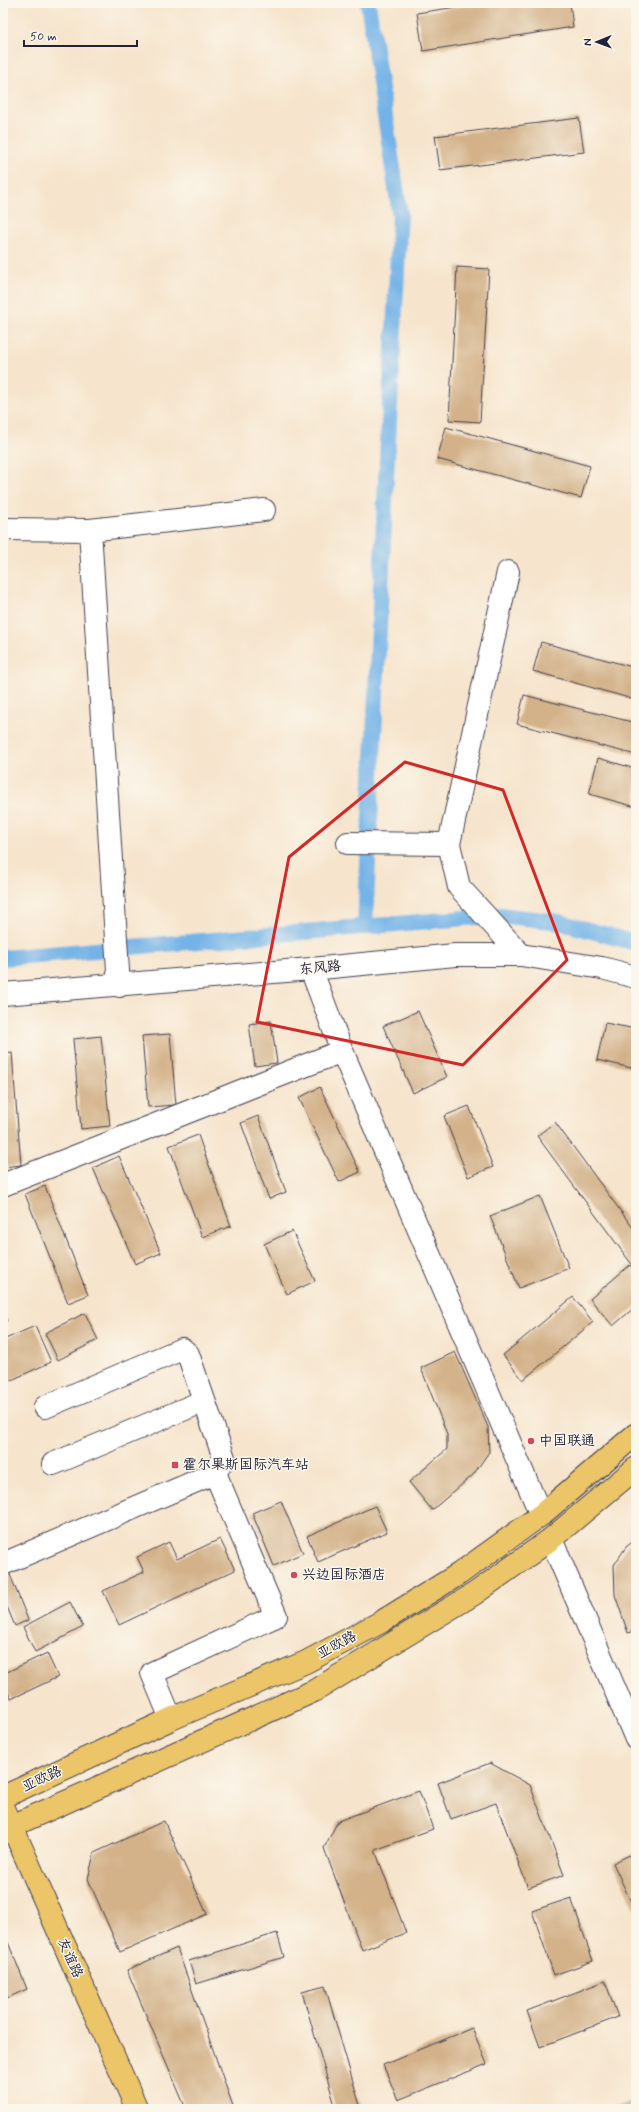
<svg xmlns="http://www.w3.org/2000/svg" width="639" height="2112" font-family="Mynerve,'LXGW WenKai TC',sans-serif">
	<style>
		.green { fill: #afca70; stroke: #687656 }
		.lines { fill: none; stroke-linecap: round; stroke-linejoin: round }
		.canal { stroke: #73b3e7; stroke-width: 16 }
		.building { fill: #d3b28a }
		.minor-casing { stroke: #423f51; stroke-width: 24 }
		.major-casing { stroke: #423f51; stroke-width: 24 }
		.highway-casing { stroke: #423f51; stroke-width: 24 }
		.minor { stroke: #fff; stroke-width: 22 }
		.major { stroke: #ecc569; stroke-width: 22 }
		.highway { stroke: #ecc569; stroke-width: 22 }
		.marked { fill: none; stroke: #d62828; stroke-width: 3; stroke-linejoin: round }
		.poi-dot { fill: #d1495b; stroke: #fbf7ec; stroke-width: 1.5 }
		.labels { text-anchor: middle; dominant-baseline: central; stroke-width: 3; stroke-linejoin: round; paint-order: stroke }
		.street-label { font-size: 14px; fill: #22223b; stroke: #fbf7ec }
		.poi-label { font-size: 14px; fill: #22223b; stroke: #fbf7ec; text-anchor: start }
	</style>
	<rect width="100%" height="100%" fill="#fbf7ec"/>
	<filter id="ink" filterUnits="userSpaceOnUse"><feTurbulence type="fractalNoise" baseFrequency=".025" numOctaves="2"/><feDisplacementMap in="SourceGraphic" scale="8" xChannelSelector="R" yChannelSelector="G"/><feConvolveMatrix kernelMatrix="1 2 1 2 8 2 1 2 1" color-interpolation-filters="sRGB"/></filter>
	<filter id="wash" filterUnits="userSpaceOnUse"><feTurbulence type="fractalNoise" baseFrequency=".012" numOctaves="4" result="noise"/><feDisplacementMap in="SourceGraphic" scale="16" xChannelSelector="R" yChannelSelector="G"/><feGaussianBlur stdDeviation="0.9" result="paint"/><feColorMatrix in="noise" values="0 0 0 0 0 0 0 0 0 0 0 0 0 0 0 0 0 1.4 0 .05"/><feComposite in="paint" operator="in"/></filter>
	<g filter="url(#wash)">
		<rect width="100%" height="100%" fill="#f6e4cc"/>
		<path class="green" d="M636,2100V2109H613Z"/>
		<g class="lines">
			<path class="canal" d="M365,927L386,479L400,215L368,3
				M3,958L500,915L559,922L636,943"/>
		</g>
		<g id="blocks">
			<path class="building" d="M483,3H570L573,27L423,51L417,13Z
				M579,118L584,152L440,170L435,136Z
				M457,267L489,269L480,422L449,420Z
				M446,427L590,466L581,498L437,459Z
				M541,642L636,668V700L533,671Z
				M524,695L636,723V755L517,724Z
				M598,758L636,769V807L589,794Z
				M418,1011L447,1077L413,1093L383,1026Z
				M271,1021L277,1063L255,1066L249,1024Z
				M605,1023L636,1029V1069L597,1060Z
				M170,1034L176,1105L148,1107L142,1036Z
				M101,1036L110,1126L81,1129L73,1039Z
				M12,1053L21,1165L3,1167V1054Z
				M320,1087L360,1172L339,1182L299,1098Z
				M469,1106L493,1167L468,1177L444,1116Z
				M258,1116L286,1192L269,1199L241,1123Z
				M555,1122L636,1232V1270L537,1136Z
				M198,1135L231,1226L202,1237L169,1146Z
				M119,1156L161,1253L135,1264L93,1168Z
				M45,1186L88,1295L68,1303L25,1194Z
				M540,1196L569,1268L519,1288L490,1216Z
				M292,1231L315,1281L287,1294L264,1244Z
				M630,1265L636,1273V1306L613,1326L590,1299Z
				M573,1297L593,1322L523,1380L503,1355Z
				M3,1313L7,1321L3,1323Z
				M85,1313L98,1340L58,1360L45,1333Z
				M35,1326L51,1362L3,1384V1340Z
				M455,1352L488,1427L489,1452L473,1475L432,1510L409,1482L447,1449V1434L421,1368Z
				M281,1501L303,1553L274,1566L252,1513Z
				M375,1506L387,1532L318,1562L307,1536Z
				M220,1539L235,1570L119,1625L103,1591L144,1572L137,1557L169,1542L177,1559Z
				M636,1539V1630L628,1633L615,1595L614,1565L626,1547Z
				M9,1572L28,1620L15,1626L3,1597V1575Z
				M70,1602L83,1627L35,1652L23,1627Z
				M47,1653L58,1677L11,1699L3,1682V1674Z
				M490,1763L530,1785L564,1875L528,1888L496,1803L451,1819L438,1783Z
				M419,1791L433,1829L375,1850L406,1933L362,1950L324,1848L338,1821Z
				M164,1821L207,1914L120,1952L88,1879L94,1853Z
				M636,1852V1913L613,1863Z
				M571,1898L593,1961L554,1975L532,1911Z
				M3,1930L27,1989L7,1998L3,1987Z
				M277,1933L284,1957L196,1984L189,1961Z
				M177,1948L234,2109H186L127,1970Z
				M605,1981L618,2017L540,2047L527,2011Z
				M325,1986L361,2109H336L302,1992Z
				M472,2028L487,2064L398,2100L383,2065Z"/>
		</g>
	</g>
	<g filter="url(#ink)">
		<use href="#blocks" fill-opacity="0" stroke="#423f51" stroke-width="1"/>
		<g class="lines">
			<defs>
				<path id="minor" d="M3,529L90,530L264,510
					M90,530L119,986
					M508,572L449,844L459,887L521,955
					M348,843L449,844
					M311,969L342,1051L541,1515
					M3,994L311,969L455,955H521L602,968L636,977
					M3,1185L342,1051
					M53,1464L204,1401
					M551,1539L636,1739
					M3,1564L215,1473L224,1458L188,1354L182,1349L45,1407
					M171,1719L152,1673L276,1616L215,1473"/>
				<path id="major" d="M3,1806L137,2109"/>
				<path id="highway" d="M3,1797L171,1719L306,1662L381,1622L459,1574L541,1515L636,1434
					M3,1830L314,1691L474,1594L551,1539L636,1468"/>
			</defs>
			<use href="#minor" class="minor-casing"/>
			<use href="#major" class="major-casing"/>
			<use href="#highway" class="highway-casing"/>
			<use href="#minor" class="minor"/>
			<use href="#major" class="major"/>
			<use href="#highway" class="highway"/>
		</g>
	</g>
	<path class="marked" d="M405,762L503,790L567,960L463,1065L257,1022L289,857Z"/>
	<g class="poi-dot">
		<circle cx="531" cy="1441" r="4"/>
		<rect x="171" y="1461" width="8" height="8" rx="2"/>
		<circle cx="294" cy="1575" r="4"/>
	</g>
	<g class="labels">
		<g class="street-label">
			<text transform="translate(320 968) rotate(-5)">东风路</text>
			<text transform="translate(337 1645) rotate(-28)">亚欧路</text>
			<text transform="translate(42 1779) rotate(-25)">亚欧路</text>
			<text transform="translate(70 1958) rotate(66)">友谊路</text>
		</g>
		<g class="poi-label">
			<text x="539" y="1441">中国联通</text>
			<text x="183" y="1465">霍尔果斯国际汽车站</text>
			<text x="302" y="1575">兴边国际酒店</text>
		</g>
	</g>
	<rect width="639" height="2112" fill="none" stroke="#fbf7ec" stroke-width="16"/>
	<g transform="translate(597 42) rotate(269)" stroke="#fbf7ec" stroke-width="3" paint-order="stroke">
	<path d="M0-3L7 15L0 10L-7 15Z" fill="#22223b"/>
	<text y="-6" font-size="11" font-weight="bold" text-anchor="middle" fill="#22223b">N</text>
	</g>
	<path d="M24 40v6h113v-6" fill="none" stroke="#22223b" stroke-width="2"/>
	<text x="30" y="40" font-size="12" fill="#22223b" stroke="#fbf7ec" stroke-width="3" paint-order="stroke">50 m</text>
</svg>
